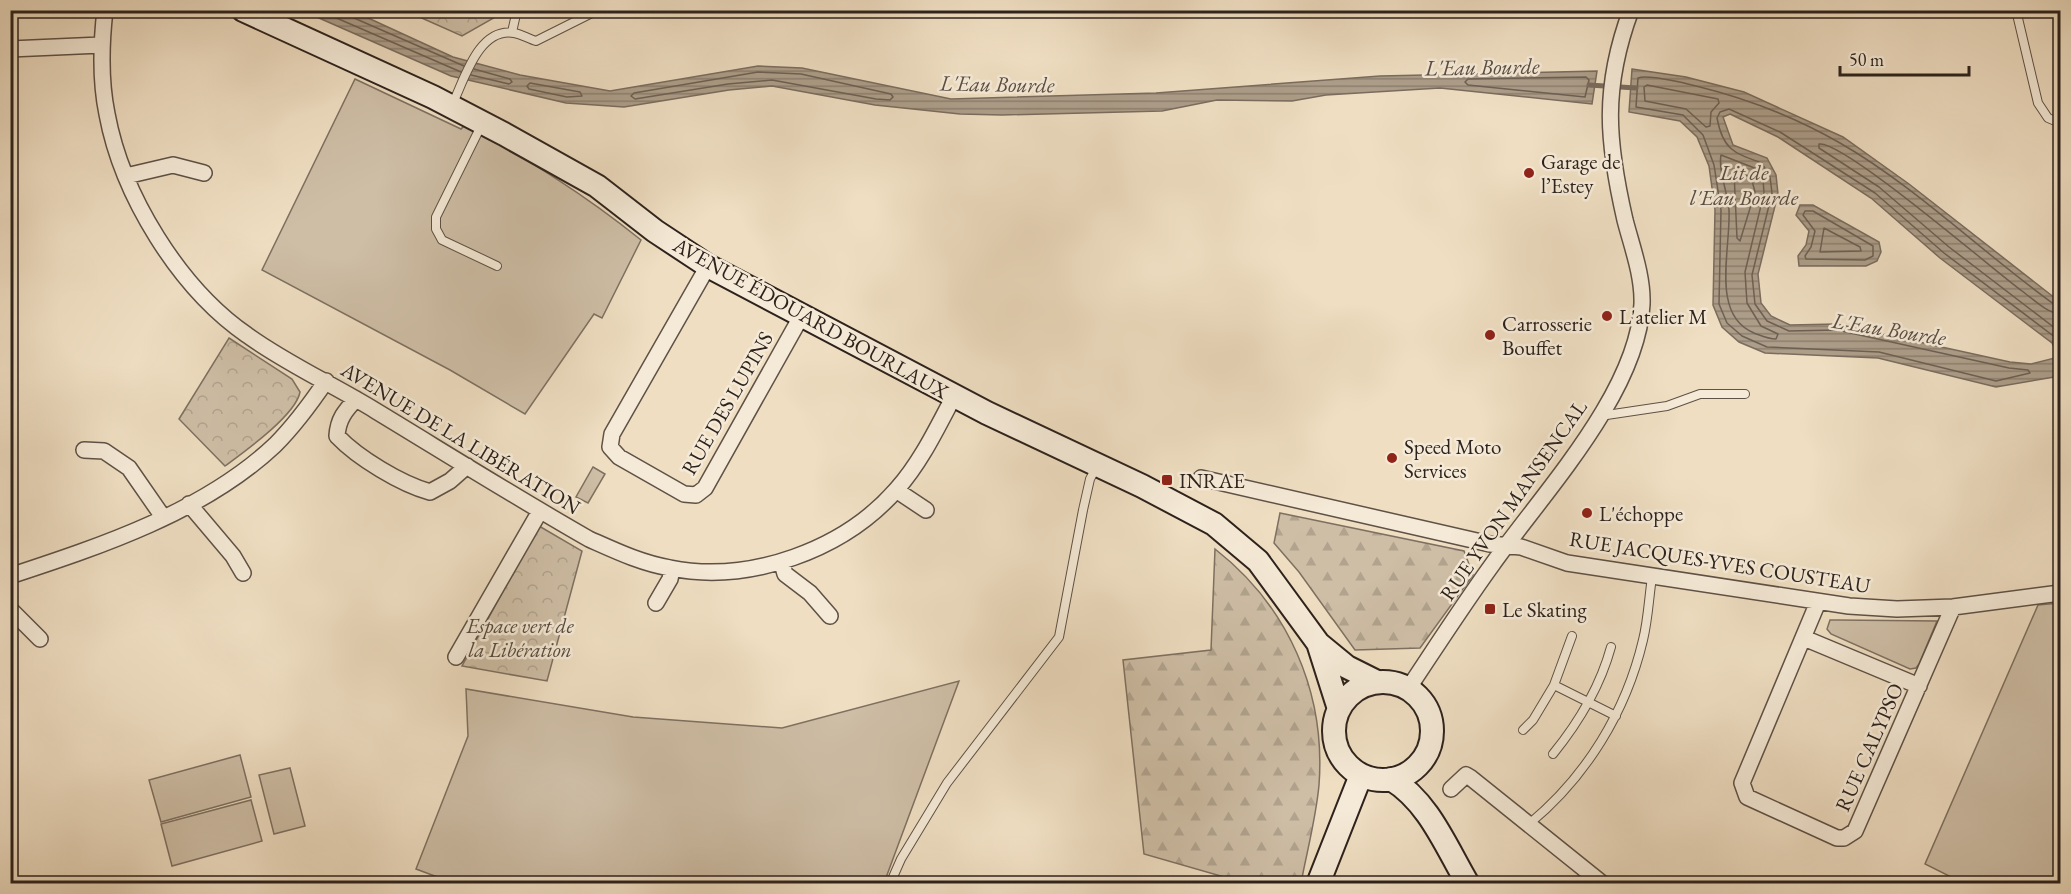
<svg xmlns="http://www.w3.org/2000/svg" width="2071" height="894" font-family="'EB Garamond',serif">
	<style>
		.green { fill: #cebea6; stroke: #7e7061; stroke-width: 1.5 }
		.forest { fill: url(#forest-firs); stroke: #7e7061; stroke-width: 1.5 }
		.park { fill: url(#park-crowns); stroke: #7e7061; stroke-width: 1.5 }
		.water { fill: url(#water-rules); stroke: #7a6c5e; stroke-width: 1.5; fill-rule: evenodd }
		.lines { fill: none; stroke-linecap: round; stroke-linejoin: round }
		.shore { stroke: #6d6053; stroke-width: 1.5 }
		.stream { stroke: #7a6c5e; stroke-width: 5 }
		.lane-casing { stroke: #5e5146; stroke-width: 10 }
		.street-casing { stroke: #5e5146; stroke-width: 18 }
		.secondary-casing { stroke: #2d221c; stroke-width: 26 }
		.lane { stroke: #f5ead7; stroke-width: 8 }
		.street { stroke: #f5ead7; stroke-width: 15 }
		.secondary { stroke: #f5ead7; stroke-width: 22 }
		.poi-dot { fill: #8f2418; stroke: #f5ead7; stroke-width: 2 }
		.labels { text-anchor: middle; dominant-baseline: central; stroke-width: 5; stroke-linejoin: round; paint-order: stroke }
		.poi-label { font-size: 21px; fill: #2d221c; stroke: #f5ead7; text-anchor: start }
		.street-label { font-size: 21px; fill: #2d221c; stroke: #f5ead7 }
		.park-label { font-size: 21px; font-style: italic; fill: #55493e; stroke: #f5ead7 }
		.water-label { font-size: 22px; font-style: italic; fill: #5a4d42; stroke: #f5ead7 }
	</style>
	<defs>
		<pattern id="forest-firs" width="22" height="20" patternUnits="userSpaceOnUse" patternTransform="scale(1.5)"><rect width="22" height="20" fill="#cebea6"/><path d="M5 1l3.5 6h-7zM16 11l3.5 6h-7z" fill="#b1a38e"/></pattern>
		<pattern id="park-crowns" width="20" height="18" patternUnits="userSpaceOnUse" patternTransform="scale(1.5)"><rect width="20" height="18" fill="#cebea6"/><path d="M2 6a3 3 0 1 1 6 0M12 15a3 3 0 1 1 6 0" fill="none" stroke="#b1a38e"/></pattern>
		<pattern id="water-rules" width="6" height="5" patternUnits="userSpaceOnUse" patternTransform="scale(1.5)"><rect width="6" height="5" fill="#ad9e8a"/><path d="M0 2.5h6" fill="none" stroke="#8d8070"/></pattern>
	</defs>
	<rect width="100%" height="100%" fill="#efdec2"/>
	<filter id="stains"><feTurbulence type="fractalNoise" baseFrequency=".00333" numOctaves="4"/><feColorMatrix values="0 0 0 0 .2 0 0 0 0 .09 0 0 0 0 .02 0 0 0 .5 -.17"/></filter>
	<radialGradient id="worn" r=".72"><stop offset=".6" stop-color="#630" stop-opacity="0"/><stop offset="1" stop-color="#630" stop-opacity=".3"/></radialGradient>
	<path class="green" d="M355,79L461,129L465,125C529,160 584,194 641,240L602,318L594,314L525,414L450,370L262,270Z
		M593,467L605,474L588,503L576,497Z
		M2060,603V883H1963L1925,864L2038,605Z
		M1830,620H1838L1937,621L1919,664L1916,668L1910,669L1831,634L1827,629Z
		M959,681L884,883L456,884L416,869L468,736L466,689L633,717L782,728Z
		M240,755L251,797L161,822L149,780Z
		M290,768L305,826L274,834L259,775Z
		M251,800L262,841L172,866L161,824Z"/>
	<path class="forest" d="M1280,513L1464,551L1473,575L1420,648L1355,650L1299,572L1274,543Z
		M1215,549C1288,606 1326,692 1319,785C1316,818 1307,851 1301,883H1245L1144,854L1123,660L1211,650Z"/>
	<path class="park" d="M406,11H494L499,15L462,36Z
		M229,338L292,379L300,392C296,415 244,452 225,466L179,419Z
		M539,526L582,551L547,681L462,666Z"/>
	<path class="water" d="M303,11H353L453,57L520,75L610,91L758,66L802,68L951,99L1156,93L1380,76L1597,71L1592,104L1440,88L1326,95L1292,101L1217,100L1162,111L1002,115L960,114L875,105L772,86L729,90L624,107L566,103L451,76Z
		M1632,69L1686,77L1744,92L1843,137L1909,184L2060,302V376L1996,387L1878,358L1765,353L1739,342L1722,327L1713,305L1715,210L1709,166L1697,137L1680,121L1629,112ZM1730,114L1778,137L1871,198L1940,258L2052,343L2056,351L2055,358L2031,364L2010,362L1837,324L1790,325L1771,316L1761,303L1758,274L1778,194L1776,175L1767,158L1733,145L1723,117Z
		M1800,205H1813L1879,242L1881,252L1877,261L1866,266H1799L1798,256L1806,245L1809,231L1796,215Z"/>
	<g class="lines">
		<path class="shore" d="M318,10L461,72
			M352,10L354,18L464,66
			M758,72L801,74L891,94L893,97L890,100L876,99L772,80L728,84L635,99L631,96L634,93Z
			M471,75L509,84L512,82L510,79L474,69
			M1586,77L1589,80L1585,97L1468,85L1465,82L1468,79Z
			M530,83L580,92L582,96L567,97L529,89L527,86Z
			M1647,85L1718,99L1719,103L1711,112L1710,126L1706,127L1686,109L1645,101L1644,87Z
			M1721,155L1757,169L1763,179L1764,193L1745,272L1747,303L1761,326L1778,334L1776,339C1768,339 1762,336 1754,333C1710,315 1731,249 1729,210C1728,193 1718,171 1721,155Z
			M1734,172L1751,177L1755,192L1740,241L1737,238Z
			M1805,211H1813L1873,246V256L1865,260L1806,259L1805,256L1811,247L1815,231L1803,215Z
			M1824,228L1860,247L1861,251L1820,252Z
			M2060,307L2055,305C1984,254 1915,186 1840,143C1795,117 1745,98 1696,86C1683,83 1649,74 1638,78L1636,107L1683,115L1703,135L1714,165L1721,210L1719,304L1727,323L1742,336L1767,347L1879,352L1996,381L2030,373L2028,370L2009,368L1837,330L1789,331L1767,321L1755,304L1752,275L1772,193L1770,177L1762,163C1734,153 1723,150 1717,118L1720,112L1729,109L1780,132L1875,193L1944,253L2056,338L2060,346
			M2060,314C2047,313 2033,299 2022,291C1992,269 1843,140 1819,144V148L1879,187L1949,247L2060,332"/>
		<path class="stream" d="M1589,85L1636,88"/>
		<defs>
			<path id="lane" d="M2016,10L2038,103L2048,118L2060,123
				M512,32L517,10
				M452,105C464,81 478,27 514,33C521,34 529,39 536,41L598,10
				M482,124L436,217V229L442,240L497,266
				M1600,416L1667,406L1700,394H1745
				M1554,685L1572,636
				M1523,730L1533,720L1554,685L1616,716
				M1553,754C1579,722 1600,687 1611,647
				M1529,824C1586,777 1626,712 1643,640C1648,620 1649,597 1652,577
				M890,884L901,859L947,783L1059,637L1083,510L1090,479L1097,466"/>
			<path id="street" d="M105,10C101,45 100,80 107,114C122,195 179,288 247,335C287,364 334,385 376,411C447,454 517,498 589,539C616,551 641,563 670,568C750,584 844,550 897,489C921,462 937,428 954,396
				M10,49L101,45
				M126,176L173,165L204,173
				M708,266L612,434L610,447L619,457L684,494L696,495L705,488L802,315
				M356,399C345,411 338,419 337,436C358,458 401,484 430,492L450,481L467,466
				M84,450L104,451L129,468L163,517
				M1201,478L1490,544L1521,547L1567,563L1849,606L1897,609L1953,607L2060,593
				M896,490L926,510
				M189,504L233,556L243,573
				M782,563L785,574L810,593L830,616
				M10,576C101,546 204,512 275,445C294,426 311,403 326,381
				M1818,602L1742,783L1747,797L1837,838H1844L1855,831L1953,607
				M656,603L670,579L672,569
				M10,609L40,639
				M1804,638L1919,686
				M456,657L540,511
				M1408,689C1436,647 1463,605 1492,565C1542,494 1638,393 1642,304C1643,276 1632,247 1625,220C1607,142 1602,88 1631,10
				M1451,789L1466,775L1471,778L1603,884"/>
			<path id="secondary" d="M243,10L433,97L504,134L597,186L655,231L708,266L987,413L1142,486L1214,524L1258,561L1318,643L1339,709
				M1319,644L1347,667L1377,682
				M1334 731a49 49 0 1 1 98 0a49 49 0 1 1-98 0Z
				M1391,779C1429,802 1446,847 1468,884
				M1318,884L1361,775"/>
		</defs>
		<use href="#lane" class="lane-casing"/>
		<use href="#street" class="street-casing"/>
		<use href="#secondary" class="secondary-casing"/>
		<use href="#lane" class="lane"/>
		<use href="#street" class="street"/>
		<use href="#secondary" class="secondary"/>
	</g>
	<g class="poi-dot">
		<circle cx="1529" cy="173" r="6"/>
		<circle cx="1607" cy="316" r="6"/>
		<circle cx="1490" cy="335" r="6"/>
		<circle cx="1392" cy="458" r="6"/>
		<rect x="1161" y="474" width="12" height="12" rx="3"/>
		<circle cx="1587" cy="513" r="6"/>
		<rect x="1484" y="603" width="12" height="12" rx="3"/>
	</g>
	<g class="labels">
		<g class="poi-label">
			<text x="1541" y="161">Garage de<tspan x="1541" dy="24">l’Estey</tspan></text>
			<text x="1619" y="316">L'atelier M</text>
			<text x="1502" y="323">Carrosserie<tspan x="1502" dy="24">Bouffet</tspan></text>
			<text x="1404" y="446">Speed Moto<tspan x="1404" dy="24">Services</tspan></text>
			<text x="1179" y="480">INRAE</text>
			<text x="1599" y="513">L'échoppe</text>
			<text x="1502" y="609">Le Skating</text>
		</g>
		<g class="street-label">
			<text transform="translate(811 318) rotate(29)">AVENUE ÉDOUARD BOURLAUX</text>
			<text transform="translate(727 403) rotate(-60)">RUE DES LUPINS</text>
			<text transform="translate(461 438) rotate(31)">AVENUE DE LA LIBÉRATION</text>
			<text transform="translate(1513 500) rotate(-55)">RUE YVON MANSENCAL</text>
			<text transform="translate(1720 562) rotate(9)">RUE JACQUES-YVES COUSTEAU</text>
			<text transform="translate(1869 747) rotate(-66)">RUE CALYPSO</text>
		</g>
		<g class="park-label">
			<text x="520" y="625">Espace vert de<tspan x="520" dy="24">la Libération</tspan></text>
		</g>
		<g class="water-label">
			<text transform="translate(1482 67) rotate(-1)">L'Eau Bourde</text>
			<text transform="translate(997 84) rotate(1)">L'Eau Bourde</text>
			<text x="1744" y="172">Lit de<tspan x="1744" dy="25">l'Eau Bourde</tspan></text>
			<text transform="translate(1889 329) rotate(9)">L'Eau Bourde</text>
		</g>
	</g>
	<rect width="2071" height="894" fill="none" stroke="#efdec2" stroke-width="36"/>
	<rect x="12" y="12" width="2047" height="870" fill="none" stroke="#2d221c" stroke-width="3"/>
	<rect x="18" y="18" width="2035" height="858" fill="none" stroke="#2d221c" stroke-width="1.5"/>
	<path d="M1840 66v9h129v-9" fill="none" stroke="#2d221c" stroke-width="3"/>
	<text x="1849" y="66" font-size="18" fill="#2d221c" stroke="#f5ead7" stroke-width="4.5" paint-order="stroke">50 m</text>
	<rect width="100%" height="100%" filter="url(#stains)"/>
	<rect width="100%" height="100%" fill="url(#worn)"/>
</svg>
